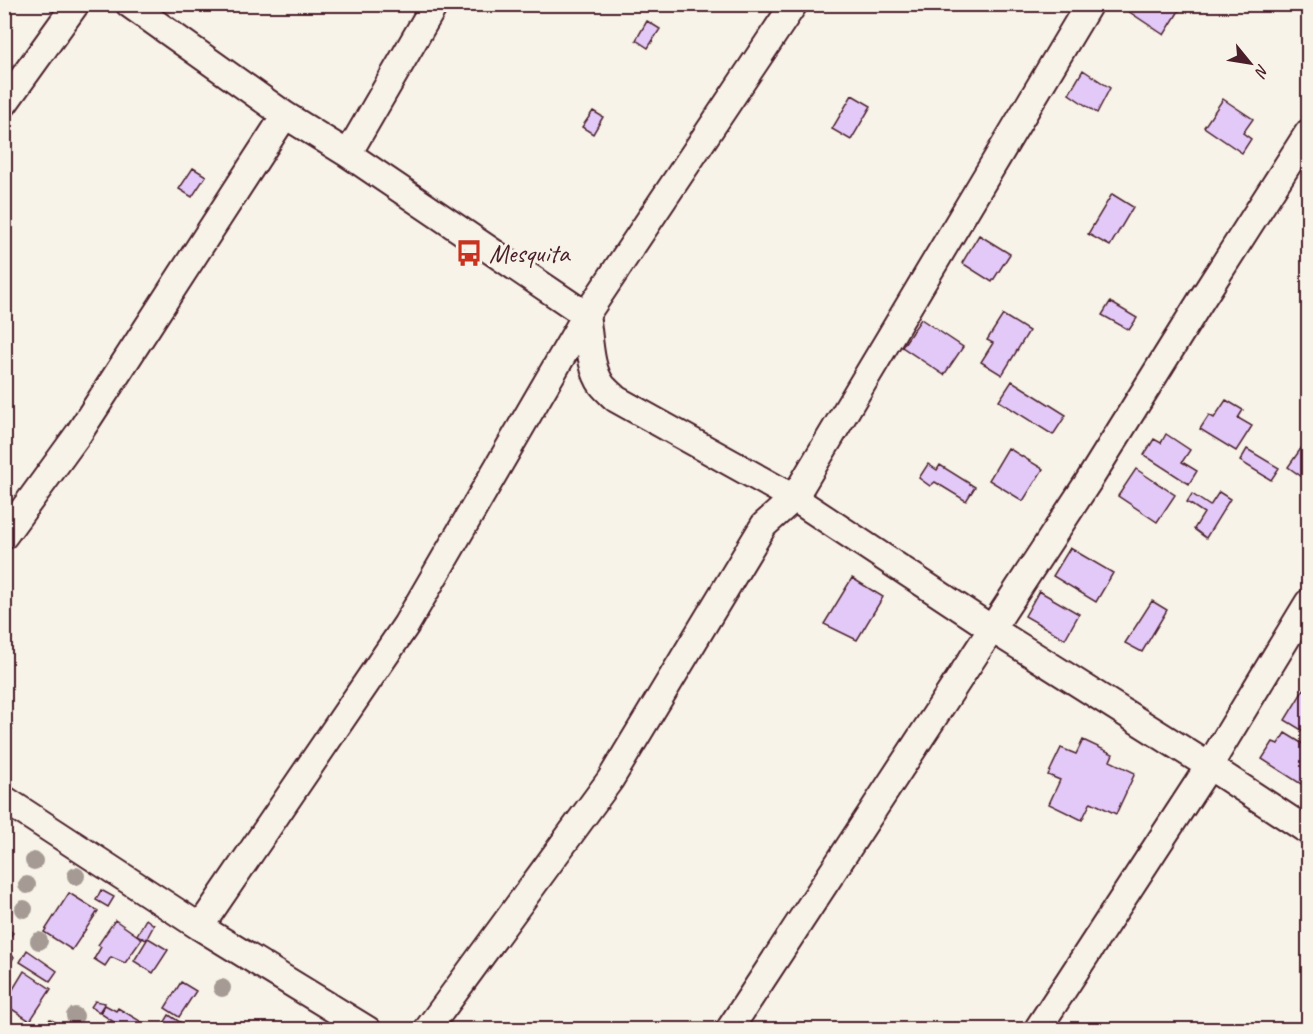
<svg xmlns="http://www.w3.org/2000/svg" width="1313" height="1034" font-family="Caveat,sans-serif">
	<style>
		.building { fill: #e3c9f8; stroke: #4a1f2b; stroke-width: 1.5 }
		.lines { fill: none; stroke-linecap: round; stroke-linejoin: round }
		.minor-casing { stroke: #4a1f2b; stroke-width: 30 }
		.minor { stroke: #f7f3e8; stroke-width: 26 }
		.tree { fill: #a59b94 }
		.labels { text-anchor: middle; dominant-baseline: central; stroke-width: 6; stroke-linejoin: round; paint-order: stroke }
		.poi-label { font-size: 26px; fill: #4a1f2b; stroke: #f7f3e8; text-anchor: start }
	</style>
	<rect width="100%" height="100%" fill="#f7f3e8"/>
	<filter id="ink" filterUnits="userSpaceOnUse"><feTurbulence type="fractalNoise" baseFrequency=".0167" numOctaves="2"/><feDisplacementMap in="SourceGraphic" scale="12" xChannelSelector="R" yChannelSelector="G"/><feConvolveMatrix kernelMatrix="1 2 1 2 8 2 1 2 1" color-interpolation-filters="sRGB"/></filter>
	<g filter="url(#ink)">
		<path class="building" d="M1124,4H1180L1182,6L1164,35L1122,7Z
			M647,21L660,29L648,48L636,40Z
			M1083,70L1110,88L1097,113L1069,94Z
			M852,95L871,106L851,140L832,129Z
			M1223,99L1253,119L1243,133L1251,139L1242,153L1204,127Z
			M593,111L603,117L593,134L582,127Z
			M193,168L206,176L192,197L179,189Z
			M1112,194L1133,207L1110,246L1088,234Z
			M979,235L1010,254L992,282L962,263Z
			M1110,302L1137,318L1129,330L1102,315Z
			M1003,315L1029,331L1002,375L981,362L993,343L987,340Z
			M921,319L963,347L944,375L902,347Z
			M1012,381L1066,415L1053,435L999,401Z
			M1226,400L1243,410L1238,418L1252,426L1236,451L1200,429L1209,415L1214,418Z
			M1166,434L1190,450L1182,462L1197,471L1189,484L1144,455L1154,439L1161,443Z
			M1307,440L1308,441V481L1288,467Z
			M1008,448L1043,469L1023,501L989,480Z
			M1247,449L1279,468L1271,480L1240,461Z
			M928,464L937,470L940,465L975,487L966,501L935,482L930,486L919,478Z
			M1136,469L1175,495L1157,522L1118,496Z
			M1219,492L1230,499L1206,538L1194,529L1204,513L1187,502L1192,494L1210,506Z
			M1070,548L1113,573L1096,602L1053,576Z
			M852,578L883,597L857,640L824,624Z
			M1039,591L1079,614L1065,639L1025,616Z
			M1152,601L1167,610L1142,652L1125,643Z
			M1304,689L1308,692V734L1285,720Z
			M4,725L12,729L4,740Z
			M1285,733L1308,747V772L1301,784L1262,759L1273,742L1278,744Z
			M1083,740L1113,754L1110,761L1135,773L1116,814L1091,802L1082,820L1049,804L1060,780L1048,775L1061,748L1076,754Z
			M101,890L114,897L108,907L96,900Z
			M69,893L98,911L72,950L44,932Z
			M146,919L154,925L146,940L137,935Z
			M115,920L142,939L125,963L111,957L105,966L94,959L101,947L98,945Z
			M4,927L13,933L4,945Z
			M148,938L168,950L153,973L134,961Z
			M27,950L57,971L50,981L20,962Z
			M7,952L14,957L9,965L4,963Z
			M24,971L51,989L30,1021L4,1004Z
			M181,982L196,991L179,1017L165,1008Z
			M95,1001L105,1003L99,1012L91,1007Z
			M105,1005L116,1011L118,1008L145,1024L143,1028L145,1030H126L100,1013Z
			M169,1015L192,1030H160Z
			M50,1019L67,1030H44Z
			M110,1022L123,1030H106Z"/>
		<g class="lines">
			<defs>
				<path id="minor" d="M129,4L285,115L348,154L586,315C590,337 589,367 602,385C606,390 611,394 616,399L794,498L992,629L1209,766L1308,831
					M4,104L76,4
					M348,154L435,4
					M4,536L79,433L285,115
					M4,799L200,927L368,1030
					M200,927L406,625L586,315L794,4
					M427,1030L610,780L764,525L794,498L1089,4
					M729,1030L1088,482L1200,302L1308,133
					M1037,1030L1209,766L1308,603"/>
			</defs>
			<use href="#minor" class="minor-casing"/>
			<use href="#minor" class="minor"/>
		</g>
		<g class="tree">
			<circle cx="34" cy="861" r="9"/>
			<circle cx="76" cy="876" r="9"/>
			<circle cx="27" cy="885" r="9"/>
			<circle cx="24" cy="909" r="9"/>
			<circle cx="39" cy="941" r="9"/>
			<circle cx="222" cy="988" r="9"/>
			<circle cx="75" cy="1016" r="9"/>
		</g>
	</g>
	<defs>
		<symbol id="bus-bare" viewBox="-9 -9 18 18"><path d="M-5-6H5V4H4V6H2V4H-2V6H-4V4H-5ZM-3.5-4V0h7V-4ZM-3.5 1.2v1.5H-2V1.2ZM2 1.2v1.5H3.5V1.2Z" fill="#c8321e" stroke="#f7f3e8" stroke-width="2.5" paint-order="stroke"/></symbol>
	</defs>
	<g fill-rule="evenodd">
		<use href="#bus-bare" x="450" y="234" width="38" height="38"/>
	</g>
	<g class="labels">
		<g class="poi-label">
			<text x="489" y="253">Mesquita</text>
		</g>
	</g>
	<rect width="1313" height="1034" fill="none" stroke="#f7f3e8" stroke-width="24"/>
	<rect x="12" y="12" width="1289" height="1010" fill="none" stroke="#4a1f2b" stroke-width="2" filter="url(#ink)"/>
	<g transform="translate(1250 63) rotate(120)" stroke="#f7f3e8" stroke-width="4.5" paint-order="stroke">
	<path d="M0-4.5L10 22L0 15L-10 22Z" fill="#4a1f2b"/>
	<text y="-9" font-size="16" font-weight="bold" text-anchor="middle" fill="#4a1f2b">N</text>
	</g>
</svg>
